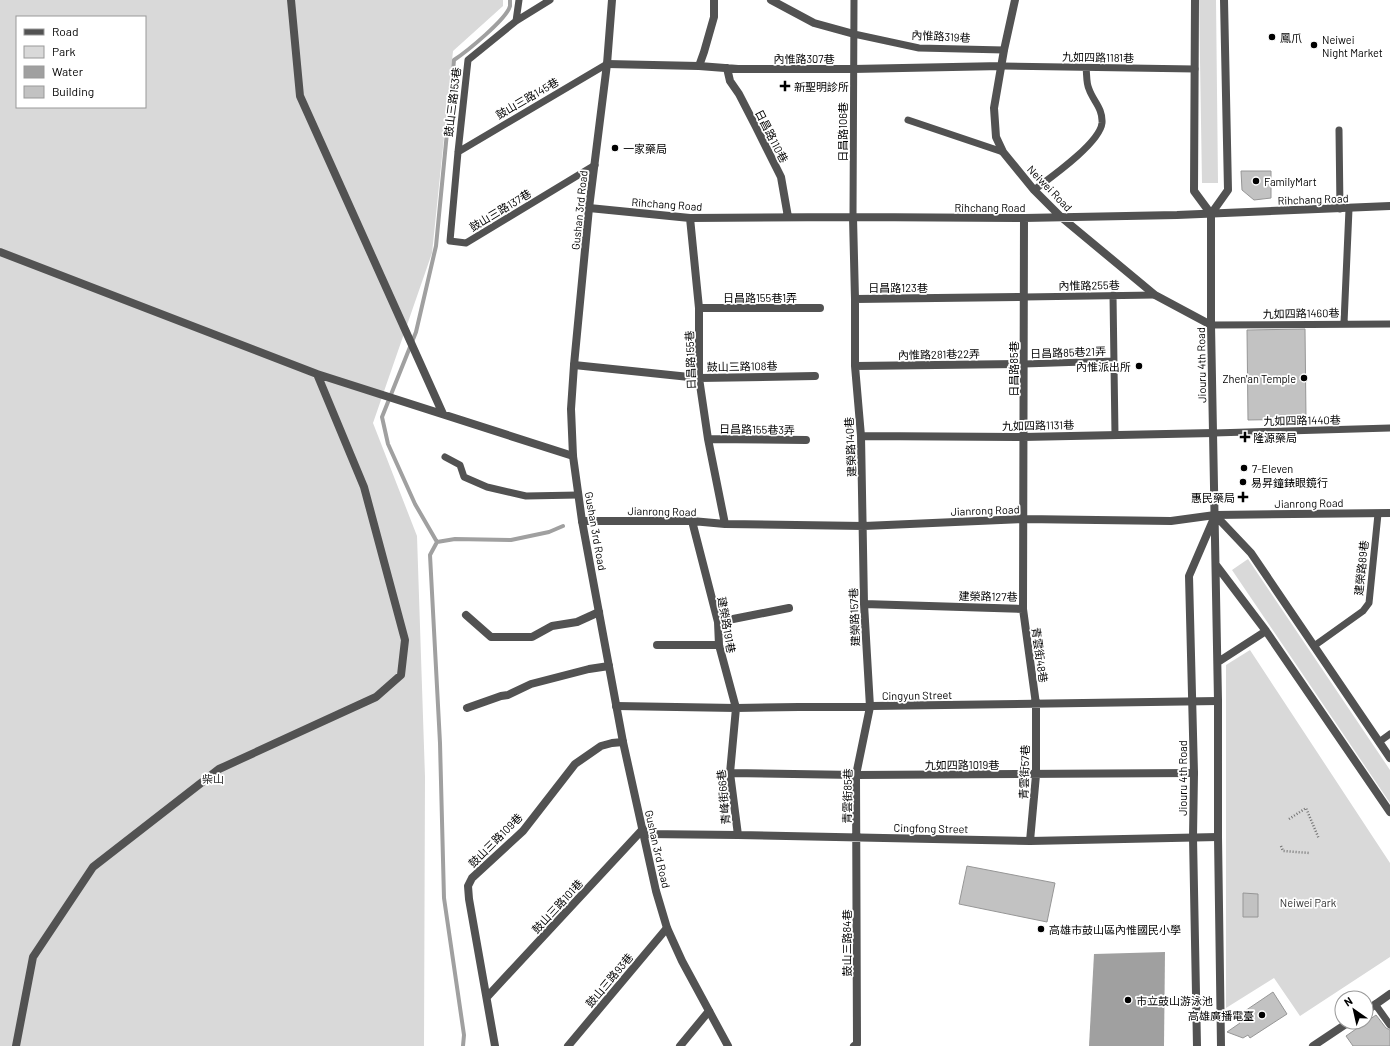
<svg xmlns="http://www.w3.org/2000/svg" width="1390" height="1046" font-family="Barlow,'Noto Sans TC',sans-serif">
	<style>
		.green { fill: #d9d9d9; fill-rule: evenodd }
		.water { fill: #a0a0a0 }
		.lines { fill: none; stroke-linecap: round; stroke-linejoin: round }
		.stream { stroke: #a0a0a0; stroke-width: 4 }
		.building { fill: #c2c2c2; stroke: #969696 }
		.path { stroke: #747474; stroke-width: 2.5; stroke-dasharray: 1 2; stroke-linecap: butt }
		.service { stroke: #525252; stroke-width: 7 }
		.minor { stroke: #525252; stroke-width: 8 }
		.tertiary { stroke: #525252; stroke-width: 8 }
		.poi-dot { fill: #000; stroke: #fff; stroke-width: 1.5 }
		.labels { text-anchor: middle; dominant-baseline: central; stroke-width: 3.5; stroke-linejoin: round; paint-order: stroke }
		.street-label { font-size: 11px; fill: #000; stroke: #fff }
		.poi-label { font-size: 11px; fill: #000; stroke: #fff; text-anchor: start }
		.park-label { font-size: 11px; fill: #303030; stroke: #fff }
	</style>
	<rect width="100%" height="100%" fill="#fff"/>
	<path class="green" d="M0,0H503V6L453,51L432,253L373,423L417,536L425,777L424,1046H0ZM17,17H145V107H17Z
		M1199,0H1216L1218,183H1202Z
		M1248,559L1390,770V803L1232,570Z
		M1250,650L1390,863V957L1300,1016L1274,978L1226,1008V665Z"/>
	<path class="water" d="M1165,952L1164,1046H1089L1094,954Z"/>
	<g class="lines">
		<path class="stream" d="M437,542L455,539L511,540L549,532L563,526
			M463,1046L464,1035L444,898L440,743L430,555L437,542L415,504L388,444L382,417L416,332L436,246L454,60C466,52 507,19 510,6C510,4 510,2 510,0"/>
	</g>
	<path class="building" d="M1241,171H1271V198L1254,200L1242,190Z
		M1305,329L1306,419L1248,420L1247,330Z
		M967,866L1055,883L1047,922L959,904Z
		M1243,893L1258,894V917H1243Z
		M1273,992L1287,1014L1250,1038L1248,1035L1243,1038L1227,1032L1240,1023L1236,1017Z
		M1376,1015L1386,1028L1390,1030V1046H1353L1346,1036Z"/>
	<g class="lines">
		<path class="path" d="M1289,819L1306,808L1319,839
			M1281,846L1283,851L1310,853"/>
		<path class="service" d="M550,0L516,21L468,60L458,152L450,241L466,243L595,165
			M516,21L519,0
			M854,34L919,48L1004,50
			M1002,66L1195,69
			M908,120L1003,152
			M1339,130L1340,209
			M458,152L607,64
			M1034,190C1050,178 1100,143 1102,123C1103,108 1093,101 1089,89C1086,83 1087,74 1086,68
			M853,217L854,0
			M1113,295L1115,435
			M1024,297L1155,295
			M1344,323L1349,209
			M1211,325L1390,324
			M1024,364L1114,361
			M1214,433L1390,428
			M445,457L460,465L464,477L487,487L526,496L578,495
			M1314,646L1363,611L1369,603L1378,514
			M1379,742L1390,734
			M1375,1004L1390,1025"/>
		<path class="minor" d="M291,0L300,96L443,414
			M771,0L814,23L854,34
			M1015,0L1004,50L994,108L996,137L1003,152L1034,190L1061,217L1155,295L1211,325
			M607,64L699,66L738,69H853L1002,66
			M699,66L704,52L714,17V0
			M727,68L730,81L739,94L756,127L781,177L788,217
			M589,208L690,218L853,217L1024,218L1177,215L1390,206
			M853,217L855,299L1024,297
			M690,218L699,308V378L708,439L725,524
			M0,252L317,374L364,487L405,640L401,675L376,697L219,769L93,867L33,957L16,1046
			M699,308H820
			M574,365L699,378L815,376
			M855,366L1024,364
			M317,374L573,456
			M861,436L1023,437L1214,433
			M708,439L806,440
			M582,521H692L725,524L864,526L1023,519L1171,521L1215,515L1390,513
			M692,521L718,622L719,645L736,708L730,773L738,835
			M864,604L1023,609L1024,218
			M1023,609L1036,704V775L1030,841
			M466,615L491,637H532L552,626L577,622L599,612
			M718,622L789,608
			M657,645H719
			M616,706L736,708L1218,701
			M467,708L501,696L508,695L531,684L589,669L609,666
			M730,773L856,775L1194,773
			M644,834L738,835L1030,841L1218,837
			M487,997L643,829
			M1366,1011L1390,994
			M495,1046L469,899L468,886L472,878L523,831L575,764L601,746L612,743L623,742
			M568,1046L667,928
			M680,1046L709,1011
			M854,1046L857,1044L856,775L870,707L864,604L861,436L855,366V299
			M1313,1046L1349,1022"/>
		<path class="tertiary" d="M612,0L607,64L589,208L574,365L571,409L573,456L582,521L623,742L656,891L667,928L682,961L728,1046
			M1195,0L1194,191L1211,214
			M1215,515L1251,553L1390,758
			M1216,565L1266,631L1390,812
			M1218,662L1266,631
			M1197,1046L1193,837L1194,773L1189,576L1214,518
			M1221,1046L1218,837V701L1211,325V214L1228,190L1224,0"/>
	</g>
	<g class="poi-dot">
		<circle cx="1272" cy="37" r="4"/>
		<circle cx="1314" cy="45" r="4"/>
		<path d="M783 80h4v4h4v4h-4v4h-4v-4h-4v-4h4z"/>
		<circle cx="615" cy="148" r="4"/>
		<circle cx="1256" cy="181" r="4"/>
		<circle cx="1139" cy="366" r="4"/>
		<circle cx="1304" cy="378" r="4"/>
		<path d="M1243 431h4v4h4v4h-4v4h-4v-4h-4v-4h4z"/>
		<circle cx="1244" cy="468" r="4"/>
		<circle cx="1243" cy="482" r="4"/>
		<path d="M1241 491h4v4h4v4h-4v4h-4v-4h-4v-4h4z"/>
		<circle cx="1041" cy="929" r="4"/>
		<circle cx="1128" cy="1000" r="4"/>
		<circle cx="1262" cy="1015" r="4"/>
	</g>
	<g class="labels">
		<g class="street-label">
			<text transform="translate(941 36) rotate(3)">內惟路319巷</text>
			<text transform="translate(1098 57) rotate(1)">九如四路1181巷</text>
			<text x="804" y="58">內惟路307巷</text>
			<text transform="translate(527 98) rotate(-30)">鼓山三路145巷</text>
			<text transform="translate(452 102) rotate(-83)">鼓山三路153巷</text>
			<text transform="translate(842 132) rotate(-90)">日昌路106巷</text>
			<text transform="translate(772 136) rotate(63)">日昌路110巷</text>
			<text transform="translate(1050 188) rotate(46)">Neiwei Road</text>
			<text transform="translate(1313 199) rotate(-2)">Rihchang Road</text>
			<text transform="translate(667 204) rotate(4)">Rihchang Road</text>
			<text x="990" y="207">Rihchang Road</text>
			<text transform="translate(500 210) rotate(-31)">鼓山三路137巷</text>
			<text transform="translate(579 210) rotate(-84)">Gushan 3rd Road</text>
			<text transform="translate(1089 285) rotate(-1)">內惟路255巷</text>
			<text x="898" y="287">日昌路123巷</text>
			<text x="760" y="297">日昌路155巷1弄</text>
			<text transform="translate(1301 313) rotate(-1)">九如四路1460巷</text>
			<text transform="translate(1068 352) rotate(-2)">日昌路85巷21弄</text>
			<text transform="translate(939 354) rotate(-1)">內惟路281巷22弄</text>
			<text transform="translate(690 360) rotate(-92)">日昌路155巷</text>
			<text transform="translate(1201 365) rotate(-91)">Jiouru 4th Road</text>
			<text transform="translate(742 366) rotate(-1)">鼓山三路108巷</text>
			<text transform="translate(1013 369) rotate(-90)">日昌路85巷</text>
			<text transform="translate(1302 420) rotate(-1)">九如四路1440巷</text>
			<text transform="translate(1038 425) rotate(-1)">九如四路1131巷</text>
			<text transform="translate(757 429) rotate(1)">日昌路155巷3弄</text>
			<text transform="translate(850 447) rotate(-93)">建榮路140巷</text>
			<text transform="translate(1309 503) rotate(-1)">Jianrong Road</text>
			<text transform="translate(985 510) rotate(-2)">Jianrong Road</text>
			<text transform="translate(662 511) rotate(1)">Jianrong Road</text>
			<text transform="translate(596 531) rotate(80)">Gushan 3rd Road</text>
			<text transform="translate(1361 568) rotate(-84)">建榮路89巷</text>
			<text transform="translate(988 596) rotate(1)">建榮路127巷</text>
			<text transform="translate(854 617) rotate(-92)">建榮路157巷</text>
			<text transform="translate(727 625) rotate(80)">建榮路191巷</text>
			<text transform="translate(1040 655) rotate(82)">青雲街48巷</text>
			<text transform="translate(917 695) rotate(-1)">Cingyun Street</text>
			<text x="962" y="764">九如四路1019巷</text>
			<text transform="translate(1024 772) rotate(-88)">青雲街57巷</text>
			<text transform="translate(1182 778) rotate(-90)">Jiouru 4th Road</text>
			<text transform="translate(847 796) rotate(-89)">青雲街85巷</text>
			<text transform="translate(723 797) rotate(-95)">青峰街66巷</text>
			<text transform="translate(931 828) rotate(1)">Cingfong Street</text>
			<text transform="translate(495 840) rotate(-45)">鼓山三路109巷</text>
			<text transform="translate(658 849) rotate(77)">Gushan 3rd Road</text>
			<text transform="translate(557 906) rotate(-47)">鼓山三路101巷</text>
			<text transform="translate(846 943) rotate(-90)">鼓山三路84巷</text>
			<text transform="translate(609 980) rotate(-50)">鼓山三路93巷</text>
		</g>
		<g class="poi-label">
			<text x="1280" y="37">鳳爪</text>
			<text x="1322" y="39">Neiwei<tspan x="1322" dy="13">Night Market</tspan></text>
			<text x="794" y="86">新聖明診所</text>
			<text x="623" y="148">一家藥局</text>
			<text x="1264" y="181">FamilyMart</text>
			<text x="1131" y="366" text-anchor="end">內惟派出所</text>
			<text x="1296" y="378" text-anchor="end">Zhen'an Temple</text>
			<text x="1253" y="437">隆源藥局</text>
			<text x="1252" y="468">7-Eleven</text>
			<text x="1251" y="482">易昇鐘錶眼鏡行</text>
			<text x="1235" y="497" text-anchor="end">惠民藥局</text>
			<text x="1049" y="929">高雄市鼓山區內惟國民小學</text>
			<text x="1136" y="1000">市立鼓山游泳池</text>
			<text x="1254" y="1015" text-anchor="end">高雄廣播電臺</text>
		</g>
		<g class="park-label">
			<text x="213" y="778">柴山</text>
			<text x="1308" y="902">Neiwei Park</text>
		</g>
	</g>
	<rect x="16" y="16" width="130" height="92" fill="#ffffff" stroke="#999999"/>
	<rect x="24" y="29" width="20" height="6" fill="#525252" stroke="#999999"/>
	<text x="52" y="36" font-size="12" fill="#000000">Road</text>
	<rect x="24" y="46" width="20" height="12" fill="#d9d9d9" stroke="#999999"/>
	<text x="52" y="56" font-size="12" fill="#000000">Park</text>
	<rect x="24" y="66" width="20" height="12" fill="#a0a0a0" stroke="#999999"/>
	<text x="52" y="76" font-size="12" fill="#000000">Water</text>
	<rect x="24" y="86" width="20" height="12" fill="#c2c2c2" stroke="#999999"/>
	<text x="52" y="96" font-size="12" fill="#000000">Building</text>
	<g transform="translate(1354 1010) rotate(326)"><circle r="19" fill="#ffffff" stroke="#999999"/>
	<path d="M0-3L7 15L0 10L-7 15Z" fill="#000000"/>
	<text y="-6" font-size="11" font-weight="bold" text-anchor="middle" fill="#000000">N</text>
	</g>
</svg>
